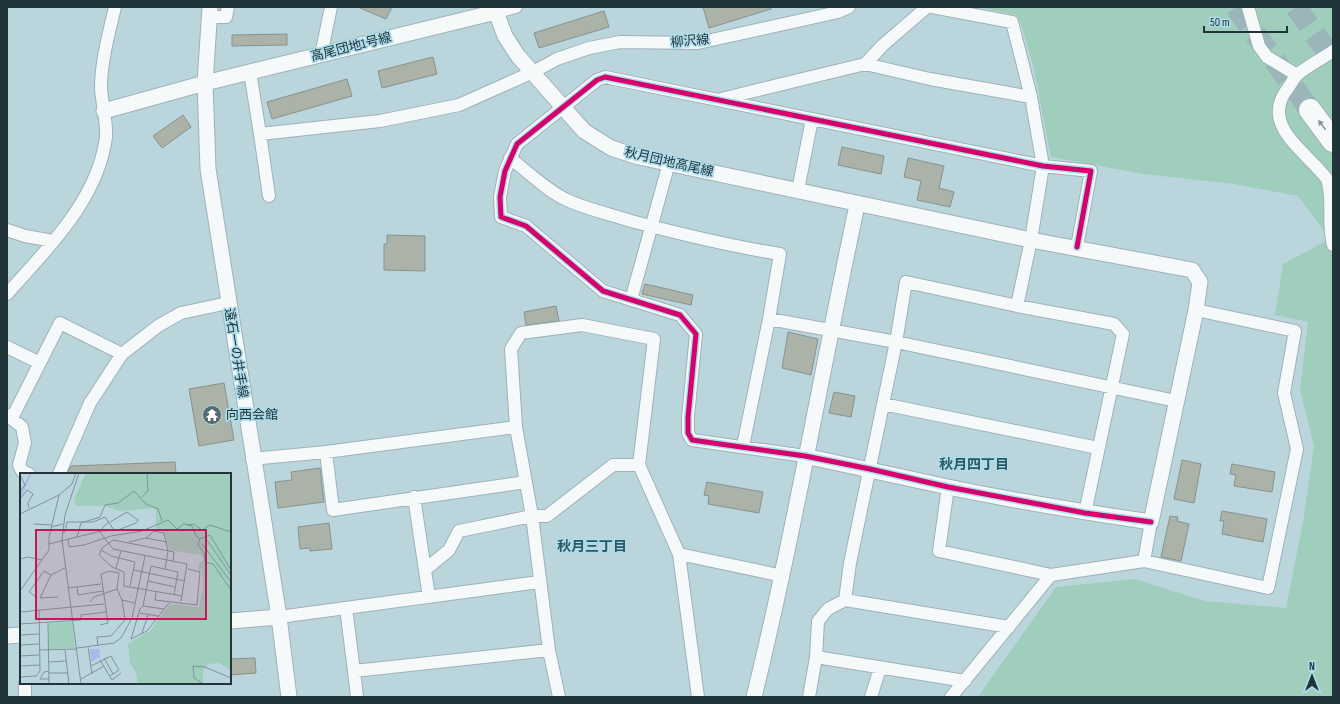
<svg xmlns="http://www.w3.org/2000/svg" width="1340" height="704" font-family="'Sofia Sans Condensed','Noto Sans JP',sans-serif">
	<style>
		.green { fill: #a0cebc }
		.building { fill: #abb3a8; stroke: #88928e }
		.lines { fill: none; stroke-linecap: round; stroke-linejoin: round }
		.motorway-tunnel { stroke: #9cb5bb; stroke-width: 22; stroke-dasharray: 22 11; stroke-linecap: butt }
		.minor-casing { stroke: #9eb2b8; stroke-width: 14 }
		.tertiary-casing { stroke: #9eb2b8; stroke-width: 17 }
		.motorway-casing { stroke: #9eb2b8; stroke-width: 24 }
		.minor { stroke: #f5f9fa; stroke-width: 12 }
		.tertiary { stroke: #f5f9fa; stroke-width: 15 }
		.motorway { stroke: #f5f9fa; stroke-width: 22 }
		.cycleway-casing { stroke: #adddea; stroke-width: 8 }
		.cycleway { stroke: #d6006c; stroke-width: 5 }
		.oneway { fill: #8b969a }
		.labels { text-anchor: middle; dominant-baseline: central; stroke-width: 3.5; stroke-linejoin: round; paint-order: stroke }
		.street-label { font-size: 13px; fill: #213439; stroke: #adddea }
		.poi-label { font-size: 13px; fill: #213439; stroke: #adddea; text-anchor: start }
		.neighbourhood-label { font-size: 14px; font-weight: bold; fill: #2b5863; stroke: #adddea }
		.inset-river { fill: none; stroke: #a9b8eb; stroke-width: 2 }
		.inset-road { fill: none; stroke: #7d959b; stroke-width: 1 }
		.view { fill: #c2185b; fill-opacity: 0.15; stroke: #c2185b; stroke-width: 2 }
		.inset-edge { fill: none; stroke: #213439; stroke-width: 2 }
	</style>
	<rect width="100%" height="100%" fill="#bbd5dc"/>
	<path class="green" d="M977,7H1333V697H978L1056,587L1135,579L1205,601L1286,608L1303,522L1314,446L1300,390L1308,322L1275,315L1283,264L1330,239L1298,196L1234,184L1143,174L1051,157L1034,69L1021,24L1016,15Z"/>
	<path class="building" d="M358,7H392L386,19Z
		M703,7H771V9L709,28Z
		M604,11L609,27L539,48L534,33Z
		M287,34V45L232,46V35Z
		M433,57L437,74L382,88L378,71Z
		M347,79L352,96L272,119L267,102Z
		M183,115L191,127L162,148L153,136Z
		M842,147L884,156L881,174L838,165Z
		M908,158L944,166L939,188L954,192L950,207L917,200L921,181L904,177Z
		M387,235L425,236V271L384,270V244H387Z
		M645,284L693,295L691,305L642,294Z
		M556,306L559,321L526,325L524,312Z
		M788,332L818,339L811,375L782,368Z
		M224,383L234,440L199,446L189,389Z
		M834,392L855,396L851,417L829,413Z
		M1182,460L1201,464L1194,503L1174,499Z
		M175,462L176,474H67L71,466Z
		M1232,464L1275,472L1272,492L1234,486L1236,475L1230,474Z
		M320,468L324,502L278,508L275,482L292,480L291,472Z
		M707,482L763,492L759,513L708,504L709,496L704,495Z
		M1222,511L1267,519L1263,542L1222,534L1224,521H1220Z
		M1170,516L1178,517L1177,521L1189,524L1181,561L1161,557Z
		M329,523L332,549L310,551V548L300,549L298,527Z
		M255,658L256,673L230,675V659Z"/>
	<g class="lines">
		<path class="motorway-tunnel" d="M1236,7L1310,110
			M1296,7L1333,60"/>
		<defs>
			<path id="minor" d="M932,7L1012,22L1031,97L1043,166L1031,240L1017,306
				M1248,7L1259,46L1267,57L1297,75
				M496,12L516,7
				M209,17H226L228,7
				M1333,51C1322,59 1307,66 1297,75C1293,79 1291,84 1288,88C1259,125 1306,151 1327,179C1334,199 1327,223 1333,245
				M321,55L331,7
				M865,64L930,79L1031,97
				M250,72L260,134L380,121L459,105L533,72L557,59L589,48L620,42L698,43L838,12L849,7
				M721,99L865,64L883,45L927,7
				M260,134L269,196
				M510,158C528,172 546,190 567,200C587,209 609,214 631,221C680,234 730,246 780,254L769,319L743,446
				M798,190L812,119
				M7,230L25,236L53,241
				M7,294C47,249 98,200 106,137C107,121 102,104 101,88C101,61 109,33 115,7
				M631,300L669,163
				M769,319L896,342L1176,401
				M7,347L40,363
				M883,404L1098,448
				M7,415L22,427L25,443L19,465L22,471L29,474
				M12,418L60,323L122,354
				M326,452L333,510L526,482
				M805,456L692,440L688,433V417L696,334L680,315L603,291L526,226L501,217L500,197L505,171L517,144L597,80L605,77L1043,166L1091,171L1077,247
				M252,459L326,452L516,427
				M59,474L90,403L122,354L158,326L181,313L228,303
				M948,487L939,551L1051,575L1144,561L1268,588L1297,449L1284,393L1295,331L1196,310
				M414,497L429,597
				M679,554L783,576
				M1144,561L1151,522
				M426,569L449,550L459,531L532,516H547L613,465H639
				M845,600L850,563L896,342L906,282L1017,306L1114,324L1123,334L1085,513
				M346,608L354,671
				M279,617L539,582
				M816,657L965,681
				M25,683V697
				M357,697L354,671L549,650
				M559,697L549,650L532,516L516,427L511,349L521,333L582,325L654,339L639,465L679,554L698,697
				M809,697L816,657L818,621L828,609L845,600L1009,627
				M871,697L880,668
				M951,697L1051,575"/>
			<path id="tertiary" d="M210,7L205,83L208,169L279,617L289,697
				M104,111L205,83L496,12L505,36L518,56L584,131L611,148L639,157L1031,240L1192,270L1200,282L1196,310L1151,522C1083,512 1015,501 948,487C900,477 853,466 805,456
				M230,621L279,617
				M7,636L21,635
				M754,697C794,534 822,369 857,205"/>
			<path id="motorway" d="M1310,110L1333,141"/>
		</defs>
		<use href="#minor" class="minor-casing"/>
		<use href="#tertiary" class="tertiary-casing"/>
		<use href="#motorway" class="motorway-casing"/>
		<use href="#minor" class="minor"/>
		<use href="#tertiary" class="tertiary"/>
		<use href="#motorway" class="motorway"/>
		<defs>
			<path id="cycleway" d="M1077,247L1091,171L1043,166L605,77L597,80L517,144L505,171L500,197L501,217L526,226L603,291L680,315L696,334L688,417V433L692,440L805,456L870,469L948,487L1085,513L1151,522"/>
		</defs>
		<use href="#cycleway" class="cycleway-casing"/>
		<use href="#cycleway" class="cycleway"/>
	</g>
	<defs><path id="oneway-solid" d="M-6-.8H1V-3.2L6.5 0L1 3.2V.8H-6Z"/></defs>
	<use class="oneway" href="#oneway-solid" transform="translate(1322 125) rotate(-127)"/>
	<defs>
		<symbol id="temple-disc" viewBox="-11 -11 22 22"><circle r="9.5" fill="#576c72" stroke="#adddea"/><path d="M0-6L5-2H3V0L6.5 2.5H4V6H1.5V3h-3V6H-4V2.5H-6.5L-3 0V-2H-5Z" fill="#fff"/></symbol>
	</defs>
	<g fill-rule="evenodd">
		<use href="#temple-disc" x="201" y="404" width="22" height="22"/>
	</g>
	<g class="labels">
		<g class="street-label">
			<text transform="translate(690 41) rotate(-5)">柳沢線</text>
			<text transform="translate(351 47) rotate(-14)">高尾団地1号線</text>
			<text transform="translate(669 162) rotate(13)">秋月団地高尾線</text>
			<text transform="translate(236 353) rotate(81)">遠石一の井手線</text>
		</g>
		<g class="poi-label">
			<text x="226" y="415">向西会館</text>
		</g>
		<g class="neighbourhood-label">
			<text x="974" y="464">秋月四丁目</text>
			<text x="592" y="546">秋月三丁目</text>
		</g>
	</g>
	<g transform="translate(20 473)">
		<rect width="211" height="211" fill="#bbd5dc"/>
		<path d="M66,0H211V197L199,190L188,191L183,198V211H118L116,199L110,190L108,171L131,157L150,131L179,134L183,113L182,98L178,97L179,90L185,87L181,82L149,77L145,59L136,56V38L133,35L100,38L85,33H57L54,29L55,24ZM52,149L55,175L29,176V150Z" fill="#a0cebc"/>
		<path d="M70,176H79L80,184L71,189Z" fill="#a9b8eb"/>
		<path class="inset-river" d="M0,23L11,0"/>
		<path class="inset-road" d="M59,0L45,42L42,67L61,211M0,2L5,12L0,18M122,24L128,18L127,0M0,26L7,17L13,21L8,30L9,35M0,41L39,22L52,11L56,0M14,51L32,52M167,52L174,51L182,57L190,52L211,59M31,54L43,51M81,57L89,48M79,58L93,76L167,91L161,128M42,59H45L47,49H73L85,44L94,57M57,64L61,50L80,44L85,32L98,30L114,18L126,31L138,36L142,48M126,65L147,69M48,66L49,74L64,72L91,63L122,58L148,47L157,56L164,51L172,53L176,63L180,66M187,67L211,102M109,69L126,65L134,58L144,60L148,78L145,96M29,71L81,58L98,57L116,50L118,47L107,39L90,49M182,71L211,109M81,77L91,83L115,89L110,113M0,86L8,84L22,87M153,88L154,79L93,67L82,75L79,82L92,94L104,99V113L162,123M96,95L101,78M114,97L165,108M211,97L190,62L180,66L178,72L184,80L185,89L193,91L211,117M128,108L155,114M57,114L58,122L83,118M48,115L81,111M0,118L29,77V64L39,22M136,119L135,127L177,132L180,99L168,96M15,123L9,119L24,98L31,102M38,124L20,125L31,102L45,95M102,127L115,130M70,129L74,124L97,116M149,130L127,158L111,166L120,136L123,133L131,93L158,99L154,122M123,133L144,136M0,139L84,131M120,140L138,143M28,150L29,211M0,151L61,147V142L86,139M122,160L128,142M0,162L19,161M0,172L19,171M78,173L77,164L91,163L105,147L102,127L97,116L99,100L90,98L81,101L88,150L80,152M68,174L72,201M57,175L94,170L101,165L112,145L125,83M19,177L57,176M45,177L49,211M0,183L19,182M84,185L93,201M80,187L92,207L101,200M29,189L46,188M0,193L20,192M71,193L91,183L99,197L90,203M29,198L24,199L20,206H29M29,200H48M0,204L16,203L20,198L19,137M61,206L84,193M183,211L174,205L173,193L185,194L211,205"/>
		<path class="view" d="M16,57H186V146H16Z"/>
		<rect width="211" height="211" class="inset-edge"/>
	</g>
	<rect width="1340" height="704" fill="none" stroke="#213439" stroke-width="16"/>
	<g transform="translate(1312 676)" stroke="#adddea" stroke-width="3" paint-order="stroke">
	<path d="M0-3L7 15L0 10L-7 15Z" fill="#213439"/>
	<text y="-6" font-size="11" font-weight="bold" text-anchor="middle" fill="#213439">N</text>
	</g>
	<path d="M1204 26v6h83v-6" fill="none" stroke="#213439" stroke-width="2"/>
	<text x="1210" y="26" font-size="12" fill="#213439" stroke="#adddea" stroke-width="3" paint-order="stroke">50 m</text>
</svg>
